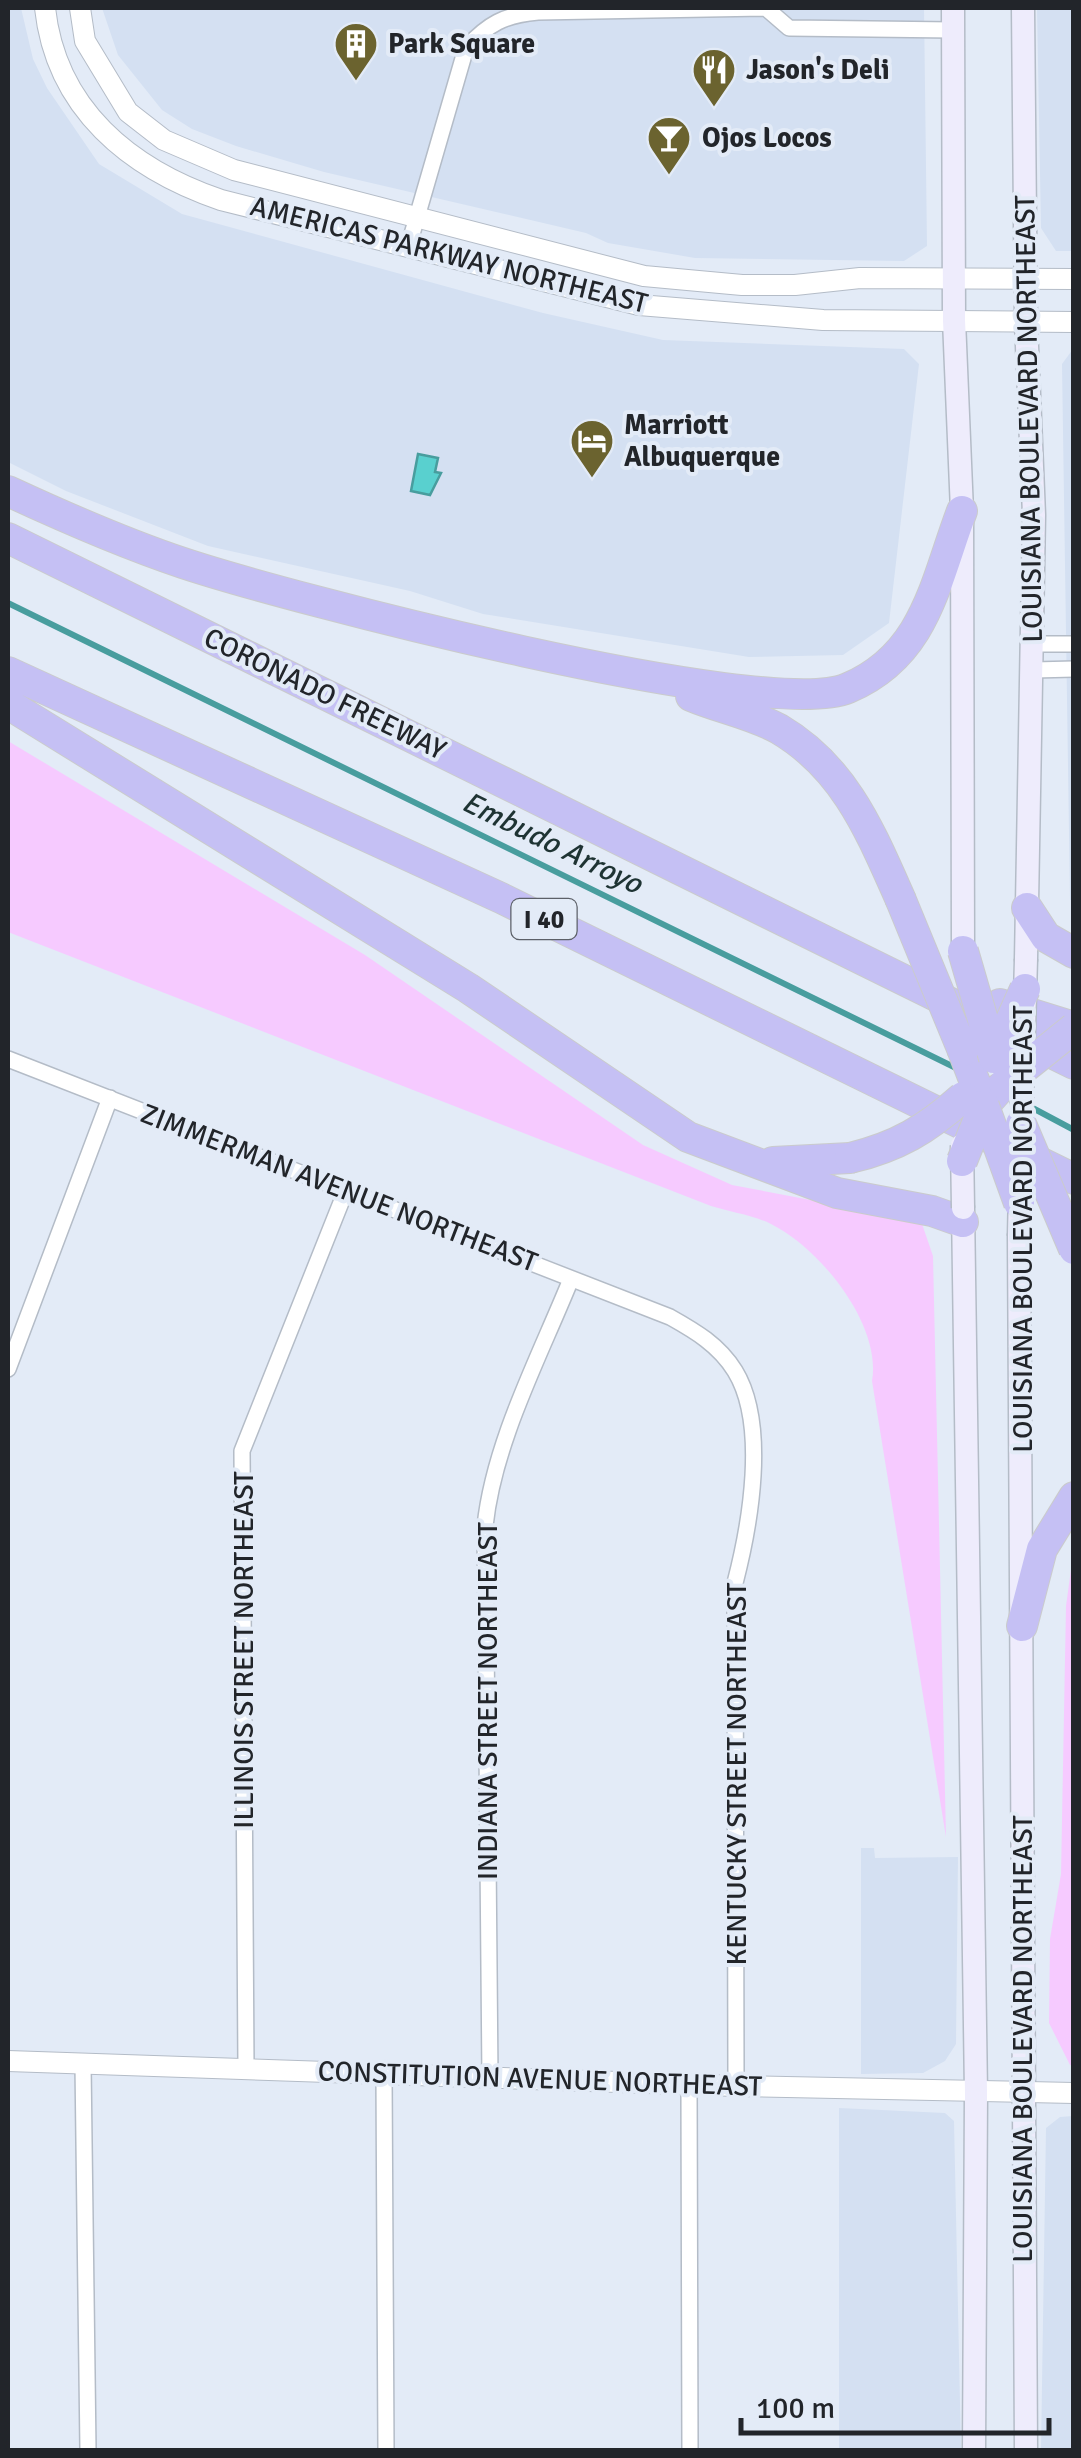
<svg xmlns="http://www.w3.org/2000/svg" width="1081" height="2458" font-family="Signika,sans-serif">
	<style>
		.built { fill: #d4e0f2 }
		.green { fill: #f6caff }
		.water { fill: #59d0cf; stroke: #489d9e; stroke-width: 2.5 }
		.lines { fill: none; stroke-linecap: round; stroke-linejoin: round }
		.stream { stroke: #489d9e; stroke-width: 6 }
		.minor-casing { stroke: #b4bcc7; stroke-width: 18 }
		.tertiary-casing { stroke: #b4bcc7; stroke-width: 22 }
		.secondary-casing { stroke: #b4bcc7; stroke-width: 25 }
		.motorway-casing { stroke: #cacbcc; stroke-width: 32 }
		.minor { stroke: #fff; stroke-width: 15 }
		.tertiary { stroke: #fff; stroke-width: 20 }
		.secondary { stroke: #eeecfc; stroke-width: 22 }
		.motorway { stroke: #c5c0f4; stroke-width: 30 }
		.secondary-bridge-casing { stroke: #b4bcc7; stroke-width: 25; stroke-linecap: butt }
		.motorway-bridge-casing { stroke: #cacbcc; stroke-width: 32; stroke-linecap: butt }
		.secondary-bridge { stroke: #eeecfc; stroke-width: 22 }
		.motorway-bridge { stroke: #c5c0f4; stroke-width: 30 }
		.labels { text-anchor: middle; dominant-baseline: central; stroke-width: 8; stroke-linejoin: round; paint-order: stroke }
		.shield { fill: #e3ebf7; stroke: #5c6068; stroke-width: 2.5 }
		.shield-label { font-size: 25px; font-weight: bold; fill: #22252a }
		.poi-label { font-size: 28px; font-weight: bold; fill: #22252a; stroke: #e3ebf7; text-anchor: start }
		.street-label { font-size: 28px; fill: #22252a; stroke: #e3ebf7 }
		.water-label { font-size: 30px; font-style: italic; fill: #1e3333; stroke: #e3ebf7 }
	</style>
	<rect width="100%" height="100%" fill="#e3ebf7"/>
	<path class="built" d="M8,8H21L33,59L47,88L99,164L182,214L543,313L663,340L904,349L919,364L889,623L843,655L749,657L483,614L410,591L208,546L66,491L8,462Z
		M102,8H924L927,246L904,261L695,258L608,243L586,233L324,172L236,146L192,129L162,110L118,55Z
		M1037,8H1073V251H1056L1041,228Z
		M1073,349V900H1070L1062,364Z
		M861,1848H874L875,1858L958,1857L956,2044L945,2061L923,2073L861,2074Z
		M839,2108L945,2113L954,2121L961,2450H839Z
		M1073,2116V2450H1041L1046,2128L1060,2117Z"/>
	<path class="green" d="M8,741L365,955L643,1145L732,1185L921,1221L933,1256L946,1837L872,1381C882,1325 820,1248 771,1224C753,1215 730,1212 711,1206L8,932Z
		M1073,1555L1074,2065H1070L1049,2023L1050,1939L1061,1874L1066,1606Z"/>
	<path class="water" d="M418,454L438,458L435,472L441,473L430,495L411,491Z"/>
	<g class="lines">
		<path class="stream" d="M8,603L958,1069
			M1027,1105L1074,1130"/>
		<defs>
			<path id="minor" d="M767,9L789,28L953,30
				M408,248L466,48C488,24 504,15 538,12L770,8
				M1034,644H1074
				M1034,670L1074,669
				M8,1059L670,1317C695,1331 719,1345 735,1371C768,1425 750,1525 735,1583L736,2086
				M8,1369L110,1098
				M83,2064L88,2450
				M246,2068L242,1451L346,1190
				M384,2074L386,2450
				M490,2078L485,1526C494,1442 539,1358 571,1279
				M689,2084L690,2450"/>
			<path id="tertiary" d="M45,8C56,109 130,169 221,200L639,305L823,320L1074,322
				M80,8L85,41L128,112L164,140L234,170L644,276L742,285H795L860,278L1074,279
				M8,2061L736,2086L1074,2093"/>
			<path id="secondary" d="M953,8L954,320L962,511L963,951
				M1023,8L1026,322L1034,515L1026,959
				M963,1208L976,2093L974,2450
				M1019,1236L1026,2450"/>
			<path id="motorway" d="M8,491C64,517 123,543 183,563C285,597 767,723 848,688C926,655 935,582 962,511
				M8,538L1074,1064
				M8,672L501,898L1074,1179
				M691,696C719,708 752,714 779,729C845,768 870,831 900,898
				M8,704L468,988L688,1137L837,1193L932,1211L963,1222
				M1027,908L1046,937L1074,953
				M1000,1004L1074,1027
				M963,1051L984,1106L999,1089
				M773,1162L850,1158
				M1022,1626L1042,1549L1074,1497"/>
		</defs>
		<use href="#minor" class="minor-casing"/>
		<use href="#tertiary" class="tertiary-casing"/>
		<use href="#secondary" class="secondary-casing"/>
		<use href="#motorway" class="motorway-casing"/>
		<use href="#minor" class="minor"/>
		<use href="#tertiary" class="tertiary"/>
		<use href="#secondary" class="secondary"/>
		<use href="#motorway" class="motorway"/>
		<defs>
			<path id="secondary-bridge" d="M1021,1137L1026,959
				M962,1145L963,1208
				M1019,1236L1020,1189"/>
			<path id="motorway-bridge" d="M900,898L963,1051
				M963,951L994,1058
				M994,1058L1025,989
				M1004,1084L1074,1028
				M984,1106L1019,1203
				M1021,1124L1074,1249
				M850,1158C897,1147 927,1129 963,1097
				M962,1161L984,1106"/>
		</defs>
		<use href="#secondary-bridge" class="secondary-bridge-casing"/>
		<use href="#motorway-bridge" class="motorway-bridge-casing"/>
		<use href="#secondary-bridge" class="secondary-bridge"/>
		<use href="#motorway-bridge" class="motorway-bridge"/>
	</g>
	<defs>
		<symbol id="building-pin" viewBox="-11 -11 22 30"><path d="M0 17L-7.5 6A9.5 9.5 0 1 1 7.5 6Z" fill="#6b632f" stroke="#e3ebf7"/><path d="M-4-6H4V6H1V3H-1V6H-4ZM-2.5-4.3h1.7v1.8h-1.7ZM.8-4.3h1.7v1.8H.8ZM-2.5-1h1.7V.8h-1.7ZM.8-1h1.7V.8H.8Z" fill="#fff"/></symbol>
		<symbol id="restaurant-pin" viewBox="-11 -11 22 30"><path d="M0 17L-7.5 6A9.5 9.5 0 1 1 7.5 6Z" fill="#6b632f" stroke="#e3ebf7"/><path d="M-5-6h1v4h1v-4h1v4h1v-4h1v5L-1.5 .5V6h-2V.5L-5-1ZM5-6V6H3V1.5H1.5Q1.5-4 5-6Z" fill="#fff"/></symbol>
		<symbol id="bar-pin" viewBox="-11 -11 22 30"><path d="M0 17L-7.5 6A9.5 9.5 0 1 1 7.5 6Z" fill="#6b632f" stroke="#e3ebf7"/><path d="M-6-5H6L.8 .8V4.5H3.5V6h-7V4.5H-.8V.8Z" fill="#fff"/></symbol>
		<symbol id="hotel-pin" viewBox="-11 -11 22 30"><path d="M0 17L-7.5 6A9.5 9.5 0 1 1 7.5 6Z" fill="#6b632f" stroke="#e3ebf7"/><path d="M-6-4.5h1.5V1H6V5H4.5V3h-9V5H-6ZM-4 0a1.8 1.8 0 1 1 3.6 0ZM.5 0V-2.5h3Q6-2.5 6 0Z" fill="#fff"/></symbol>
	</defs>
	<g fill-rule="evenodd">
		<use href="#building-pin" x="331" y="19" width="50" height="68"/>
		<use href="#restaurant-pin" x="689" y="45" width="50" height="68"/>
		<use href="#bar-pin" x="644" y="113" width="50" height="68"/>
		<use href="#hotel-pin" x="567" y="416" width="50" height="68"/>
	</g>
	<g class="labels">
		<rect class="shield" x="511.5" y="899" width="65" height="40" rx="8"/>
		<g class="shield-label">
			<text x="544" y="919">I 40</text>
		</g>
		<g class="poi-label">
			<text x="388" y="44">Park Square</text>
			<text x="746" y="70">Jason's Deli</text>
			<text x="702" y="138">Ojos Locos</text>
			<text x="624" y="425">Marriott<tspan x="624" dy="32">Albuquerque</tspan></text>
		</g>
		<g class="street-label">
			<text transform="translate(449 255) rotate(14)">AMERICAS PARKWAY NORTHEAST</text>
			<text transform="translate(1029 419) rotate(-91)">LOUISIANA BOULEVARD NORTHEAST</text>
			<text transform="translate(325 694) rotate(26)">CORONADO FREEWAY</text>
			<text transform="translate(339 1188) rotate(21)">ZIMMERMAN AVENUE NORTHEAST</text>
			<text transform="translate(1023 1229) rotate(-90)">LOUISIANA BOULEVARD NORTHEAST</text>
			<text transform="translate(244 1650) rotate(-90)">ILLINOIS STREET NORTHEAST</text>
			<text transform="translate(488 1701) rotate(-90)">INDIANA STREET NORTHEAST</text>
			<text transform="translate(737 1774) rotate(-90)">KENTUCKY STREET NORTHEAST</text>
			<text transform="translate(1023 2039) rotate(-90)">LOUISIANA BOULEVARD NORTHEAST</text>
			<text transform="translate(540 2079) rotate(2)">CONSTITUTION AVENUE NORTHEAST</text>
		</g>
		<g class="water-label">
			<text transform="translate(552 843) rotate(26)">Embudo Arroyo</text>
		</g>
	</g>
	<rect width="1081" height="2458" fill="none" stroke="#22252a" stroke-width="20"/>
	<path d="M741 2418v15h308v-15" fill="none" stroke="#22252a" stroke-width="5"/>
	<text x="756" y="2418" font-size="30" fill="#22252a" stroke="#e3ebf7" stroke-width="8" paint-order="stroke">100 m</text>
</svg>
